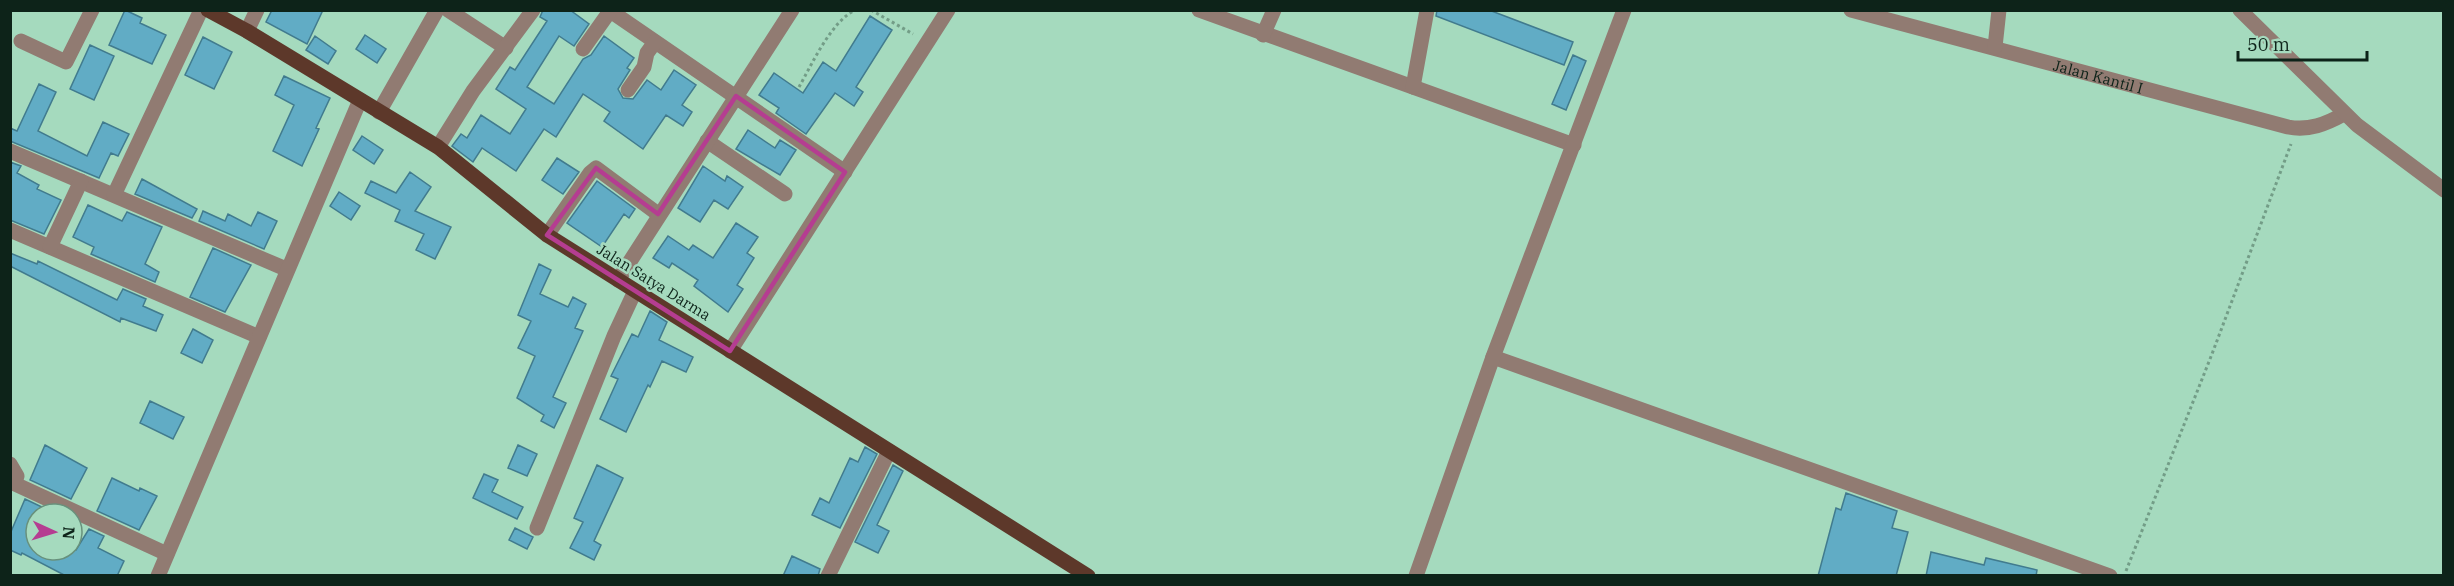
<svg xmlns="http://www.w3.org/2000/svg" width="2454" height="586" font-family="'IBM Plex Serif',serif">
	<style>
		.building { fill: #61acc5; stroke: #417b8e; stroke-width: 1.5 }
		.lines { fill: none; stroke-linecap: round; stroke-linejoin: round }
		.path { stroke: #739d87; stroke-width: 3; stroke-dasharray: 3 3; stroke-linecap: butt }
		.minor { stroke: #917b72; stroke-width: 15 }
		.major { stroke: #5d382a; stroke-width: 15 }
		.marked { fill: none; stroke: #b53d91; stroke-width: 4.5; stroke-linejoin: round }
		.labels { text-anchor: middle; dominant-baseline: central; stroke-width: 5; stroke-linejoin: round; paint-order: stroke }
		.street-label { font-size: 15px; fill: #0d2319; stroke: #a5dabe }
	</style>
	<rect width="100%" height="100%" fill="#a5dabe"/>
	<path class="building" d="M125,10L142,18L140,23L166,35L152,64L109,45Z
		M272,10H323L307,44L266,22Z
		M543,10H570L589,24L574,46L559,36L527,87L554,104L583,59L591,55L604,36L634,58L627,68L630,70L618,89L623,98L633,99L647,80L661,90L674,70L696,85L682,105L692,112L683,126L666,115L643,149L604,121L610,112L583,94L556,137L544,129L516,171L482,148L473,162L452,146L461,134L467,138L481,115L510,134L526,109L496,89L510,67L515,70L547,21L540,17Z
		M1437,10H1489L1573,42L1564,65L1436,16Z
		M870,16L892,30L856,87L863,92L854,106L835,93L806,134L776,113L779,108L759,95L774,73L803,93L823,62L836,71Z
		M365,35L386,49L377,63L356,49Z
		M315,36L336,51L328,64L306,50Z
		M203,37L232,52L214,89L185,75Z
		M90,45L114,56L94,100L70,89Z
		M1573,55L1586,61L1566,110L1552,104Z
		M284,76L330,98L316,128L319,129L302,166L273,151L294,105L275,95Z
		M39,84L56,92L38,131L87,156L103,122L129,134L118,156L111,153L99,178L10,141V128L17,131Z
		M748,130L775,148L780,140L796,150L780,175L736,149Z
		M362,136L383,150L374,164L353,150Z
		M557,158L579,172L563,194L542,180Z
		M10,162L21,166L17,173L39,185L37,189L61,200L44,234L10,220Z
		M703,166L725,181L727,176L743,187L728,209L714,200L700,222L678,208Z
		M410,172L431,187L415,211L451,227L435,259L416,250L424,234L395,221L400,210L365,193L371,181L396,193Z
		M142,179L197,209L192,218L135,194Z
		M597,181L635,209L629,218L624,214L602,247L567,223Z
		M339,192L360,206L351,220L330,206Z
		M88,205L122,221L127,212L162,227L145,264L159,272L155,282L91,254L94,247L73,237Z
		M203,211L225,221L228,214L251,226L258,212L277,221L264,249L199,221Z
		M736,223L758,237L747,253L754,258L737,285L743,289L728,312L694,286L698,280L672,263L669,268L653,258L668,236L689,250L693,245L713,258Z
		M213,248L251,265L225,312L190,297Z
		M10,253L37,264L38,261L117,300L123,289L146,299L143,306L163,315L156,331L121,318L120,322L10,266Z
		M539,264L551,270L540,294L568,307L573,297L586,304L575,328L583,331L553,397L566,403L554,428L541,421L544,415L517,398L535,356L518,348L531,321L518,315Z
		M650,311L667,322L659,340L693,357L686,372L662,361L650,387L648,385L626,432L600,419L618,379L611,376L632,334L638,337Z
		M193,329L213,340L202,363L181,353Z
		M150,401L184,417L173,439L140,423Z
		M45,445L87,468L71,499L30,480Z
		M518,445L537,454L527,476L508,468Z
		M865,447L877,454L840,528L812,515L820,498L829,503L850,458L858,462Z
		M597,465L623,478L594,541L601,545L594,560L570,548L583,522L574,518Z
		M893,465L903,471L877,525L889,531L878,553L855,542Z
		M484,474L498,480L492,492L523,507L517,519L473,498Z
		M112,478L139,491L140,488L157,496L139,530L97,511Z
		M1846,493L1897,511L1892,528L1908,532L1896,576H1818L1836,508L1841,510Z
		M25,499L42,507L38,514H36V550H76L89,529L104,536L98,548L124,561L117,576H66L22,553L21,555L10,550V534Z
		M515,528L533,537L527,549L509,540Z
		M1931,552L1984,565L1986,558L2037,570L2036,576H1926Z
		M792,556L820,569L818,576H783Z"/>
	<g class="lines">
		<path class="path" d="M871,10L913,34
			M799,87C812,64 831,22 855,10
			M2126,571L2212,354L2291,144"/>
		<g class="minor">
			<path d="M448,10L506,48"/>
			<path d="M609,10L845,172"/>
			<path d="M1199,10L1574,145"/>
			<path id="s1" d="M1851,10L2288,127C2309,131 2326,124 2344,114"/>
			<path d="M2240,10L2357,125L2444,190"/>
			<path d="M247,31L257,10"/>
			<path d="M1263,35L1274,10"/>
			<path d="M21,41L66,62L92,10"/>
			<path d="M1995,47L1999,10"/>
			<path d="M583,49L610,11"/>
			<path d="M1413,87L1427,10"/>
			<path d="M628,90L644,67L647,53L655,42"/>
			<path d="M379,112L437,10"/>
			<path d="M707,141L785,194"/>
			<path d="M438,147L473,91L533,10"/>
			<path d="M10,151L286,269"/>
			<path d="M114,195L201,10"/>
			<path d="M10,230L259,337"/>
			<path d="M547,235L590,173L596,168L658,214"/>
			<path d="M50,247L81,181"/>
			<path d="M618,280L792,10"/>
			<path d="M730,351L948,10"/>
			<path d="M1493,357L2110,576"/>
			<path d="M10,464L17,476L15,484L167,554"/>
			<path d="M537,528L614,336L635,291"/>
			<path d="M158,576L360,100"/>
			<path d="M828,576L889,451"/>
			<path d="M1416,576L1493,357L1624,10"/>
		</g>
		<path class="major" d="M208,10L247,31L438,147L547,235L1088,576"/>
	</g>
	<path class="marked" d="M736,96L845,172L730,351L547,235L596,168L658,214Z"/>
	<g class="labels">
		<g class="street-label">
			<text stroke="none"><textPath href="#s1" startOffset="256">Jalan Kantil I</textPath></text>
			<text transform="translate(654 282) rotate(32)">Jalan Satya Darma</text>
		</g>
	</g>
	<rect width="2454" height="586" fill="none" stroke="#0d2319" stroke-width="24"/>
	<g transform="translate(54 532) rotate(94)"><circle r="28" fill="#a5dabe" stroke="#68917c" stroke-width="1.5"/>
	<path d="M0-4.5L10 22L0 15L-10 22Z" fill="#b53d91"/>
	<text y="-9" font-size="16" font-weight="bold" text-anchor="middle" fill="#0d2319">N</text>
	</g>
	<path d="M2238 51v9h129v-9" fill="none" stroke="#0d2319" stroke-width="3"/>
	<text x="2247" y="51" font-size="18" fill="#0d2319" stroke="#a5dabe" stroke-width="4.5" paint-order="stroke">50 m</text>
</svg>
